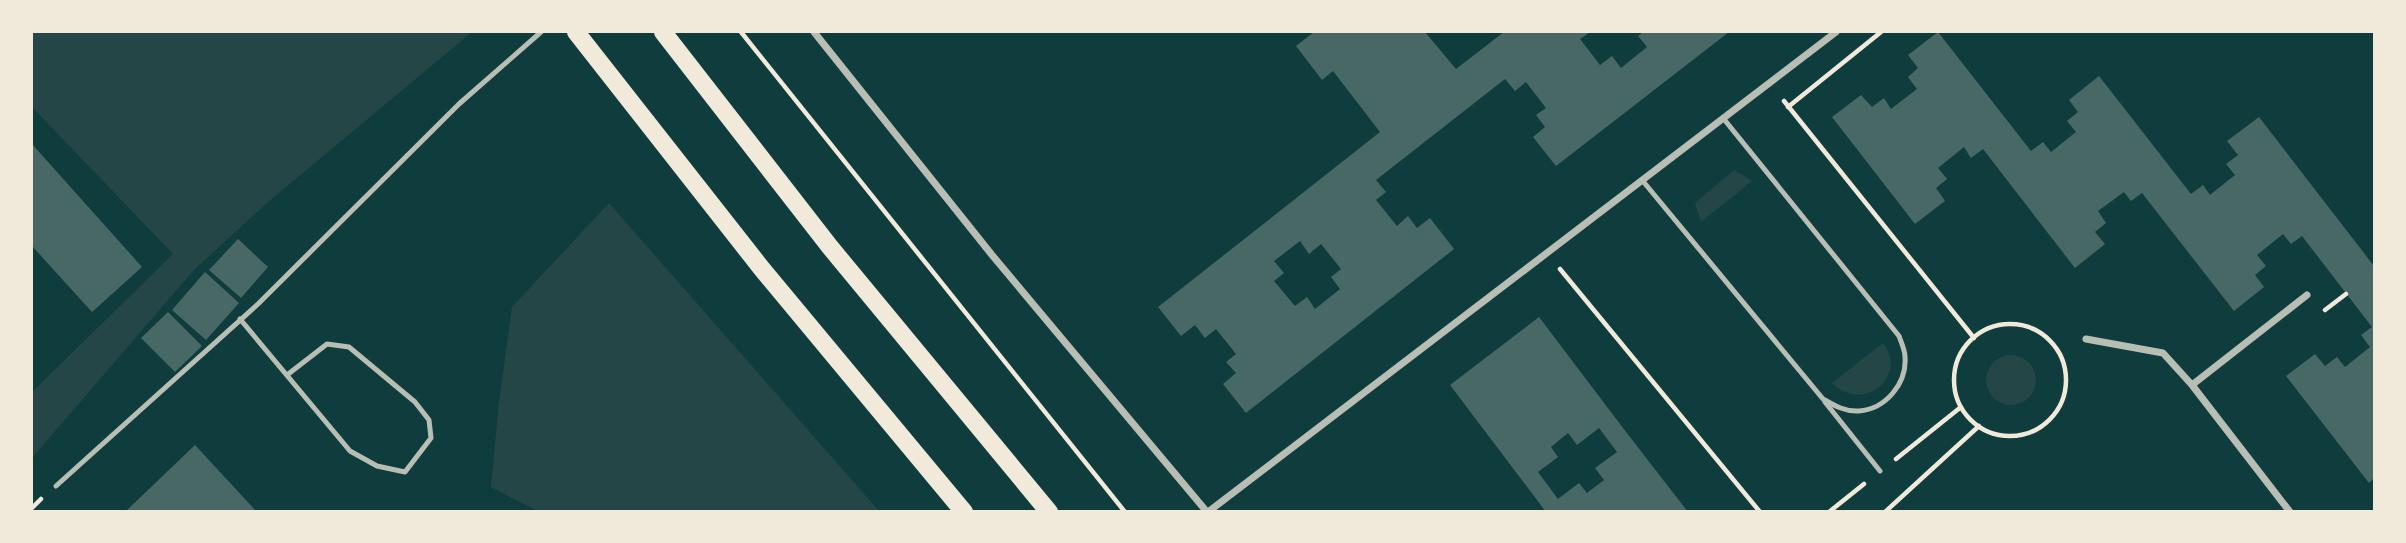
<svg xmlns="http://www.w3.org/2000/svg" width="2406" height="543" font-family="Raleway,sans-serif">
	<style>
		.green { fill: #244646 }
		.building { fill: #486865; fill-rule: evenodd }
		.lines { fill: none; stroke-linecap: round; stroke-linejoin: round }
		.path { stroke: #f1e9da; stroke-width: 4.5 }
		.service { stroke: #b8beb3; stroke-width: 5 }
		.minor { stroke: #b8beb3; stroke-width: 7 }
		.primary { stroke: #f1e9da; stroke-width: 18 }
	</style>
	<rect width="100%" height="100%" fill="#0f3d3e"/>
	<path class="green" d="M32,32H472L268,202L193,271L32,458V392L173,254L32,107Z
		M1734,170L1752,181L1701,222L1695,203Z
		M609,203L879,511H538L491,487L499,402L512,307Z
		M1883,343C1909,376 1863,414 1832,383Z
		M1986 380a25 25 0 1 1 50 0a25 25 0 1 1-50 0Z"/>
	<path class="building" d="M1314,32H1425L1456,69L1504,32H1590L1580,39L1600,65L1612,56L1621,68L1647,47L1638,36L1643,32H1729L1556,166L1533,137L1545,127L1536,115L1546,108L1526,82L1515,91L1505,79L1376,180L1386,192L1376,200L1397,226L1408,216L1417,228L1430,218L1454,249L1246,413L1223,384L1236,373L1226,362L1236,354L1216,329L1205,338L1195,325L1181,336L1158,307L1380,132L1333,71L1322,80L1296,46ZM1300,241L1309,254L1321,244L1341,269L1331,277L1340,289L1315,309L1307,297L1295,306L1274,281L1284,273L1274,261Z
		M1938,32L2031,151L2043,142L2051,152L2076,132L2067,121L2078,112L2069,100L2099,76L2191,194L2203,185L2210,195L2235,175L2226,164L2238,155L2227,141L2259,117L2374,266V478L2369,483L2286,376L2315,354L2325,366L2337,357L2345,367L2370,347L2361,335L2372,327L2302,236L2291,244L2283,234L2257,255L2266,266L2255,275L2264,287L2234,311L2142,193L2131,201L2124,192L2098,211L2106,223L2095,232L2105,244L2075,268L1983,149L1971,158L1964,147L1938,168L1947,179L1936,188L1945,201L1915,224L1832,117L1861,95L1872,107L1884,98L1891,109L1917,89L1908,77L1918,68L1908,55Z
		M32,144L142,267L92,312L32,246Z
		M238,239L268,267L241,298L209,270Z
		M205,272L239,303L206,340L172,310Z
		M168,312L202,346L175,372L141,338Z
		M1539,317L1623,428L1688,512H1546L1534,496L1450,385ZM1599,428L1617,452L1595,468L1604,480L1587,493L1579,483L1558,499L1538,472L1558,457L1551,447L1568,433L1577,445Z
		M195,445L257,512H125Z"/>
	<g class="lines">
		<path class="path" d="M741,32L1125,512
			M1784,101L1974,338
			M1788,107L1881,32
			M1560,269L1760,512
			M2325,310L2346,294
			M1954 380a56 56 0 1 1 112 0a56 56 0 1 1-112 0Z
			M1896,459L1961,407
			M32,508L41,499
			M1829,512L1864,484
			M1885,512L1979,426"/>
		<path class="service" d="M1642,180L1823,399C1835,406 1846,412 1859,411C1886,409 1907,383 1905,357C1905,350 1901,342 1899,336L1723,118
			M240,319L350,451L377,466L405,472L431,438L429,420L415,402L349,347L327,344L287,375
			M1825,402L1880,471
			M56,486L258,304L459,104L541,32"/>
		<path class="minor" d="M814,32L992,255L1207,512
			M2086,339L2163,353L2192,385
			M1208,512L1836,32
			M2290,512L2192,385L2307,295"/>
		<path class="primary" d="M576,32L762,269L964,512
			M663,32L830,247L1049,512"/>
	</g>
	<rect width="2406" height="543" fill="none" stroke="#f1e9da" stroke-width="66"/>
</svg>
